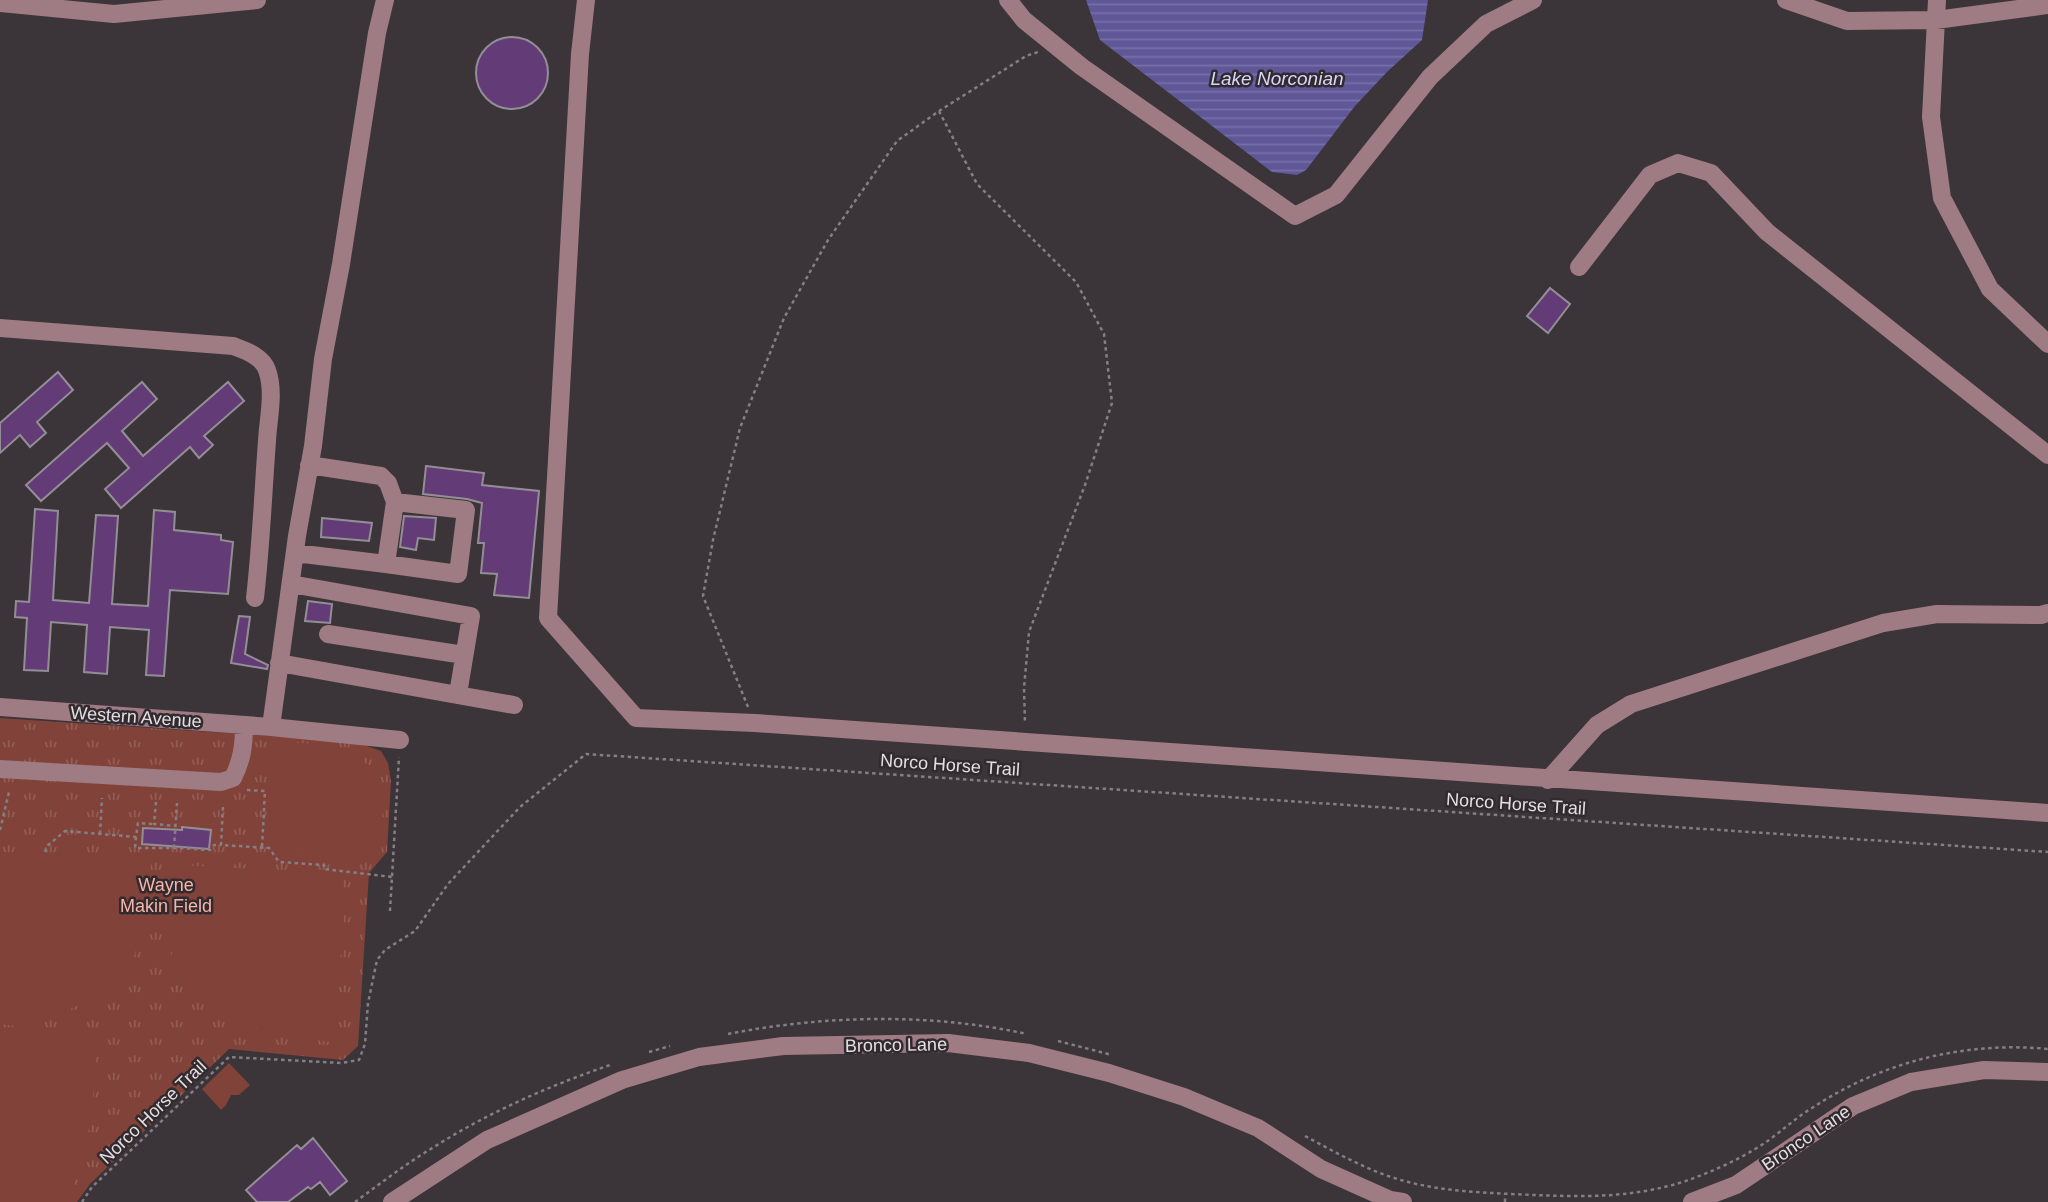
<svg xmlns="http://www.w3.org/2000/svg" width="2048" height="1202" font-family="Helvetica,sans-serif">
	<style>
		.park { fill: url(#park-tufts) }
		.garden { fill: #814239 }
		.water { fill: url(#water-rules) }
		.building { fill: #633c77; stroke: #938e96; stroke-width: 2 }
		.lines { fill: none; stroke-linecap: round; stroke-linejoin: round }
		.path { stroke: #857f83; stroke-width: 2.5; stroke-dasharray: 3.5 3.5; stroke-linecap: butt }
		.minor { stroke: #9f7b83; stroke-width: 18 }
		.labels { text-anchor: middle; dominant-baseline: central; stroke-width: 5; stroke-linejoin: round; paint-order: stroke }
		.street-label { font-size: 18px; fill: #e3dee1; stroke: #312a2e }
		.park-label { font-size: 18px; fill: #f7b4a9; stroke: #312a2e }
		.water-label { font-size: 19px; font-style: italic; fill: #d8d5fc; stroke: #312a2e }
	</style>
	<defs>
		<pattern id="park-tufts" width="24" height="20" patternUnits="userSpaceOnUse" patternTransform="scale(1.75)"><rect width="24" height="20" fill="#814239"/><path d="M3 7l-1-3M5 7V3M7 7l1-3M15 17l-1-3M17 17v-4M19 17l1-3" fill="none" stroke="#935d55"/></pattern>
		<pattern id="water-rules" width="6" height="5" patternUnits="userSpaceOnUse" patternTransform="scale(1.75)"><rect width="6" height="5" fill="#605799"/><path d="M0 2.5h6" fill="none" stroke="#776fa7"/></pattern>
	</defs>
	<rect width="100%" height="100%" fill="#3b3439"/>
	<path class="park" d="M0,718L332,740L361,744L381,751L388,763L391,781L387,852L369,873L358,1046L343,1060L229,1049L90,1184L77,1202H0Z"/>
	<path class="garden" d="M274,742C297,744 325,741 346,750C390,768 383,819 381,857L278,851L268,839Z
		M2,852L151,862L147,908L131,968L96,997L57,1015L24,1027L0,1024V854Z
		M176,865L334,873L345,889L335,1042L293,1038L238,1021L195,999L172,958L171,905Z
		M0,1030L87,1036L97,1039C95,1075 91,1154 73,1184C70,1190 65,1196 61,1202H0Z
		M229,1063L250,1085L239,1095H231L226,1105L221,1110L202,1089Z"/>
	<path class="water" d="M1086,0H1428L1422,40L1387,72L1355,106L1306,170L1297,175L1272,172L1100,40Z"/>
	<path class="building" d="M476 73a36 36 0 1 1 72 0a36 36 0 1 1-72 0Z
		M1550,288L1570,304L1548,333L1527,316Z
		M58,372L73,390L37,422L46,433L30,447L20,435L0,453V423Z
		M142,382L157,399L122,431L143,456L228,382L244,401L204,436L213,445L199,458L190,447L121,508L105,489L129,468L107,443L41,501L26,485Z
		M426,466L484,473L482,485L539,491L529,598L494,595L497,574L481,573L484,543H478L482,503L467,499L423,494Z
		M35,509L58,511L53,600L89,603L96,515L118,516L112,604L148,606L154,510L175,512L174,530L221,535V540L233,542L228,594L170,590L164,676L146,675L149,630L110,627L107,674L84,672L87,625L51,622L48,671L24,670L27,618L15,617L16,601L29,602Z
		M404,516L436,518L434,540L418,538L416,550L400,547Z
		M322,518L372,523L369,541L321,537Z
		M308,601L332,604L330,623L305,621Z
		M239,616L250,617L245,654L268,665L267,669L231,663Z
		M182,827L211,830L209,849L142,844L143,828L182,830Z
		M313,1138L347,1181L330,1195L320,1182L311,1189L308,1187L288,1202H257L246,1190L297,1145L301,1149Z"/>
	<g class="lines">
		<path class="path" d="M939,111L977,184L1076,282L1104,334L1112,403L1085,485L1029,632L1024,688L1025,724
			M748,707L703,596L713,540L740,428L784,318L828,240L897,141L939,111L1026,56L1038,52
			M247,790L265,791L262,847
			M156,802L154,824L176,826
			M223,807L221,845L269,848L279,862L324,865V869L392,877
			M0,830L9,792
			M100,834L102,798
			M136,837L135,848H179L210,850L214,845H221
			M174,848L177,803
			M45,852L47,846L65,831L136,837L138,823L154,824
			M390,911L399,757
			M728,1034C825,1015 931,1013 1027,1034
			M1058,1041L1112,1055
			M649,1052L670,1046
			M1305,1136C1333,1151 1361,1167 1391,1177C1430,1190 1470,1192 1511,1194C1580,1197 1643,1201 1709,1172C1729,1164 1752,1152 1769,1140C1784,1129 1797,1117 1812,1108C1882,1062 1964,1041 2048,1049
			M82,1202L92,1187L229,1057L341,1063L359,1060L365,1044L368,1003L377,960L385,950L415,931L448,884L520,807L586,754L2048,852
			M355,1202C381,1183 407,1163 434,1147C489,1112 551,1085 613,1064
			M1505,1202V1194"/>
		<path class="minor" d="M586,0L580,54L548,618L636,718L755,723L2048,813
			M1008,0L1024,20L1082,67L1295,216L1336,195L1430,77L1486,24L1533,0
			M1786,0L1847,21L1936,20L2048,5
			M1937,0L1931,117L1942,198L1990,289L2048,344
			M0,3L114,14L257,0
			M1579,267L1650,175L1678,163L1711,173L1767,232L2048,455
			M0,328L233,346C246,351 262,356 267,370C275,392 268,419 267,441C263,494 261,546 255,598
			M309,465L381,476L388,483L395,502L466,510L458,574L386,564L395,502
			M295,553L386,564
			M291,584L471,616L458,694
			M328,634L464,655
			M279,663L514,705
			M0,707L271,727L400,740
			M271,727L297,536L313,446L323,359L341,264L377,33L385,0
			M0,769L221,782L233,778C242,760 244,745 244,725
			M1548,780L1597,725L1631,704L1883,623L1937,614L2041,615L2048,613
			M392,1202L487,1140L622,1080L699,1057L783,1046L948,1043L1029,1053L1109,1073L1184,1097L1258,1128L1321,1169L1390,1200L1403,1202
			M1692,1202L1736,1185L1853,1106L1911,1082L1984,1070L2048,1072"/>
	</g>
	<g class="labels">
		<g class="street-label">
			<text transform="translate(136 717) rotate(4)">Western Avenue</text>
			<text transform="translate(950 765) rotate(4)">Norco Horse Trail</text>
			<text transform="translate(1516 804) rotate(4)">Norco Horse Trail</text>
			<text transform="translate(896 1045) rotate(-1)">Bronco Lane</text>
			<text transform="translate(153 1112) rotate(-44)">Norco Horse Trail</text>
			<text transform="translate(1806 1138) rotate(-34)">Bronco Lane</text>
		</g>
		<g class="park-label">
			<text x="166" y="885">Wayne<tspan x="166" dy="21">Makin Field</tspan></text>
		</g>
		<g class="water-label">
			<text x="1277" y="78">Lake Norconian</text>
		</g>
	</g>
</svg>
